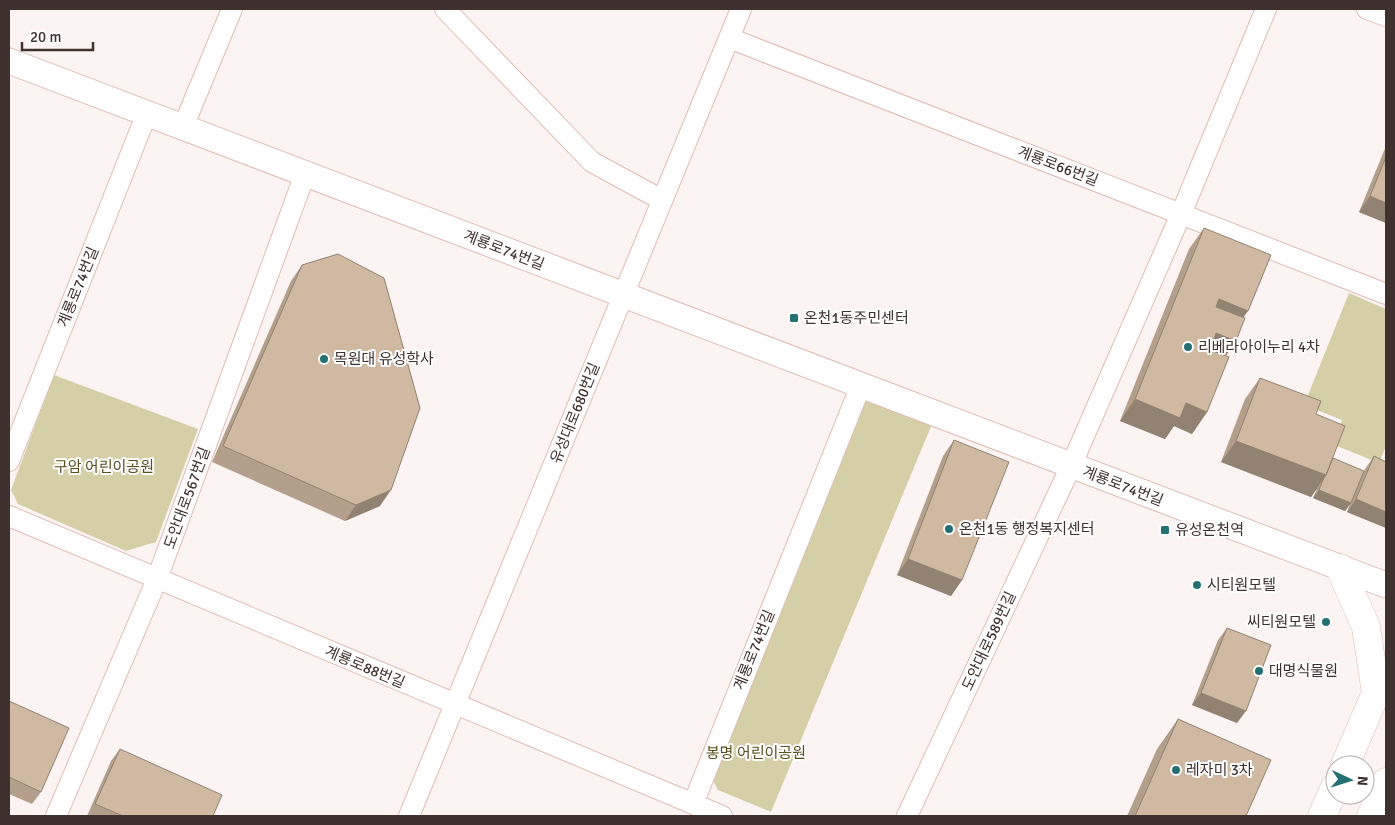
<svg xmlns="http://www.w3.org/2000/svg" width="1395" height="825" font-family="Signika,'Noto Sans KR',sans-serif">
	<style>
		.green { fill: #d5cfa8 }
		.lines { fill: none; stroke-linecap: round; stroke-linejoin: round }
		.minor-casing { stroke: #dfbcb3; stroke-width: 22 }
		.tertiary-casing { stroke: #dfbcb3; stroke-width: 27 }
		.primary-casing { stroke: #dfbcb3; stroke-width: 29 }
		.minor { stroke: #fff; stroke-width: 20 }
		.tertiary { stroke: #fff; stroke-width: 25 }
		.primary { stroke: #fff; stroke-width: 28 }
		.wall { fill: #b39f8b }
		.shaded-wall { fill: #928271 }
		.building { fill: #d0b9a2; stroke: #928271 }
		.poi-dot { fill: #246f71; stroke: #fff; stroke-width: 2 }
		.labels { text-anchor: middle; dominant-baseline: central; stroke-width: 4; stroke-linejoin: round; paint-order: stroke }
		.street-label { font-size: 15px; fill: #3f322e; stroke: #fff }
		.poi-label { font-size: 15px; fill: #3f322e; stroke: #fff; text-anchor: start }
		.park-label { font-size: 15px; fill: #58501f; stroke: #fff }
	</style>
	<rect width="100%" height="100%" fill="#fbf4f2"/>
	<path class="green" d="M1349,293L1386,309V446L1379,463L1332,444L1342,420L1304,405Z
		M54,375L198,429L156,542L126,551L18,504L11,490Z
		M866,396L932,424L771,812L718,790L709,773Z"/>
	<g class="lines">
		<defs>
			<path id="minor" d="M445,9L592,162L662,200
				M1367,9L1386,16
				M729,38L1386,294
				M183,127L232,9
				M9,461L147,113
				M9,516L722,816
				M693,804L861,385
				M56,816L157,579L305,174
				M409,816L741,9
				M907,816L1071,466L1181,214L1266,9"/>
			<path id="tertiary" d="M9,61L1386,585"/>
			<path id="primary" d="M1340,568L1366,627L1376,693
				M1345,765L1376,693L1386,684
				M1322,816L1335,787
				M1371,816L1386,782"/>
		</defs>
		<use href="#minor" class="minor-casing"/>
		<use href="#tertiary" class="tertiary-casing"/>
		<use href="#primary" class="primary-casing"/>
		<use href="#minor" class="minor"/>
		<use href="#tertiary" class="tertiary"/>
		<use href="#primary" class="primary"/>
	</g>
	<path class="wall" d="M1386,146V223L1359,212Z
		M1204,228L1243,318L1226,356L1207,412L1192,434L1174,426L1165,439L1120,421L1189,249Z
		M302,265L380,506L345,521L212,462L291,281Z
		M1260,378L1316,414L1333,458L1361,477L1365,469L1374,456L1385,461L1386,458V528L1347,512L1350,504L1345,511L1313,498L1317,489L1311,497L1221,462L1245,399Z
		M954,440L962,580L951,596L897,575L943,456Z
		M1227,628L1237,723L1192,705L1218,640Z
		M9,701L41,792L32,804L9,794Z
		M1178,719L1246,816H1127L1157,749Z
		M120,749L213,816H87L111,761Z"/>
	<path class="shaded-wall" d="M1370,196L1386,203V223L1359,212Z
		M1219,299L1248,311L1233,332L1204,320Z
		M1216,333L1236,341L1221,363L1201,355Z
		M1135,399L1186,403L1207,412L1192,434L1174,426L1165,439L1120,421Z
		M1236,441L1326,475L1311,497L1221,462Z
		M391,490L380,506L345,521L356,505Z
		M1319,490L1351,503L1345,511L1313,498Z
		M1356,499L1386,512V528L1347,512Z
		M908,559L962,580L951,596L897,575Z
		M1201,693L1246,711L1237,723L1192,705Z"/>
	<path class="building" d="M1386,157V203L1370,196Z
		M1204,228L1271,255L1248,311L1219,299L1216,307L1245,318L1236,341L1216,333L1210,350L1229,357L1207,412L1186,403L1180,418L1135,399Z
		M338,254L384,278L420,408L391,490L356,505L223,446L302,265Z
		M1260,378L1321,401L1316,414L1345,426L1326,475L1236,441Z
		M954,440L1009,462L962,580L908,559Z
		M1374,456L1386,462V512L1356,499Z
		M1333,458L1364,471L1351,503L1319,490L1323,480L1326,475Z
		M1227,628L1271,645L1246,711L1201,693Z
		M9,701L69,728L41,792L9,777Z
		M1178,719L1271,760L1246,816H1135Z
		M120,749L222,795L213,816H123L95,804Z"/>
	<g class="poi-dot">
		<rect x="789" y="313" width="10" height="10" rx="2.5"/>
		<circle cx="1188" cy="347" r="5"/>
		<circle cx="324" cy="359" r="5"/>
		<circle cx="949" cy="529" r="5"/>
		<rect x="1160" y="525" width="10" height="10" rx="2.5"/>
		<circle cx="1197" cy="585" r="5"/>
		<circle cx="1326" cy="622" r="5"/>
		<circle cx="1259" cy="671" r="5"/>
		<circle cx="1176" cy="770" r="5"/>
	</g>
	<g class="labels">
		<g class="street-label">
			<text transform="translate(1058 166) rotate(21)">계룡로66번길</text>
			<text transform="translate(504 250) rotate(21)">계룡로74번길</text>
			<text transform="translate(78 287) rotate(-68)">계룡로74번길</text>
			<text transform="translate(575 413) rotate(-68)">유성대로680번길</text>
			<text transform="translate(1123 486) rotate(21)">계룡로74번길</text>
			<text transform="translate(187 498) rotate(-70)">도안대로567번길</text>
			<text transform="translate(989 641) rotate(-65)">도안대로589번길</text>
			<text transform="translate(754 650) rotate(-68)">계룡로74번길</text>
			<text transform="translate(365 667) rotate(23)">계룡로88번길</text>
		</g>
		<g class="poi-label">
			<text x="804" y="318">온천1동주민센터</text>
			<text x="1198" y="347">리베라아이누리 4차</text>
			<text x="334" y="359">목원대 유성학사</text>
			<text x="959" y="529">온천1동 행정복지센터</text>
			<text x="1175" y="530">유성온천역</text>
			<text x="1207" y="585">시티원모텔</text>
			<text x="1316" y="622" text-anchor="end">씨티원모텔</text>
			<text x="1269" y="671">대명식물원</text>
			<text x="1186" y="770">레자미 3차</text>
		</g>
		<g class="park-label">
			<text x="104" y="467">구암 어린이공원</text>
			<text x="756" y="753">봉명 어린이공원</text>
		</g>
	</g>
	<rect width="1395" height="825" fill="none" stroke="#3f322e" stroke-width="20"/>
	<g transform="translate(1350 780) rotate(94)"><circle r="24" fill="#ffffff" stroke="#b2adab"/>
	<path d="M0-4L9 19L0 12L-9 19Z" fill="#246f71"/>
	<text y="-8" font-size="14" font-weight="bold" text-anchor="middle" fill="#3f322e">N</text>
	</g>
	<path d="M22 42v8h71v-8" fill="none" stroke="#3f322e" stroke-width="2.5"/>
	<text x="30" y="42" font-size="15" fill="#3f322e" stroke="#ffffff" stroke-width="4" paint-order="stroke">20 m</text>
</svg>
